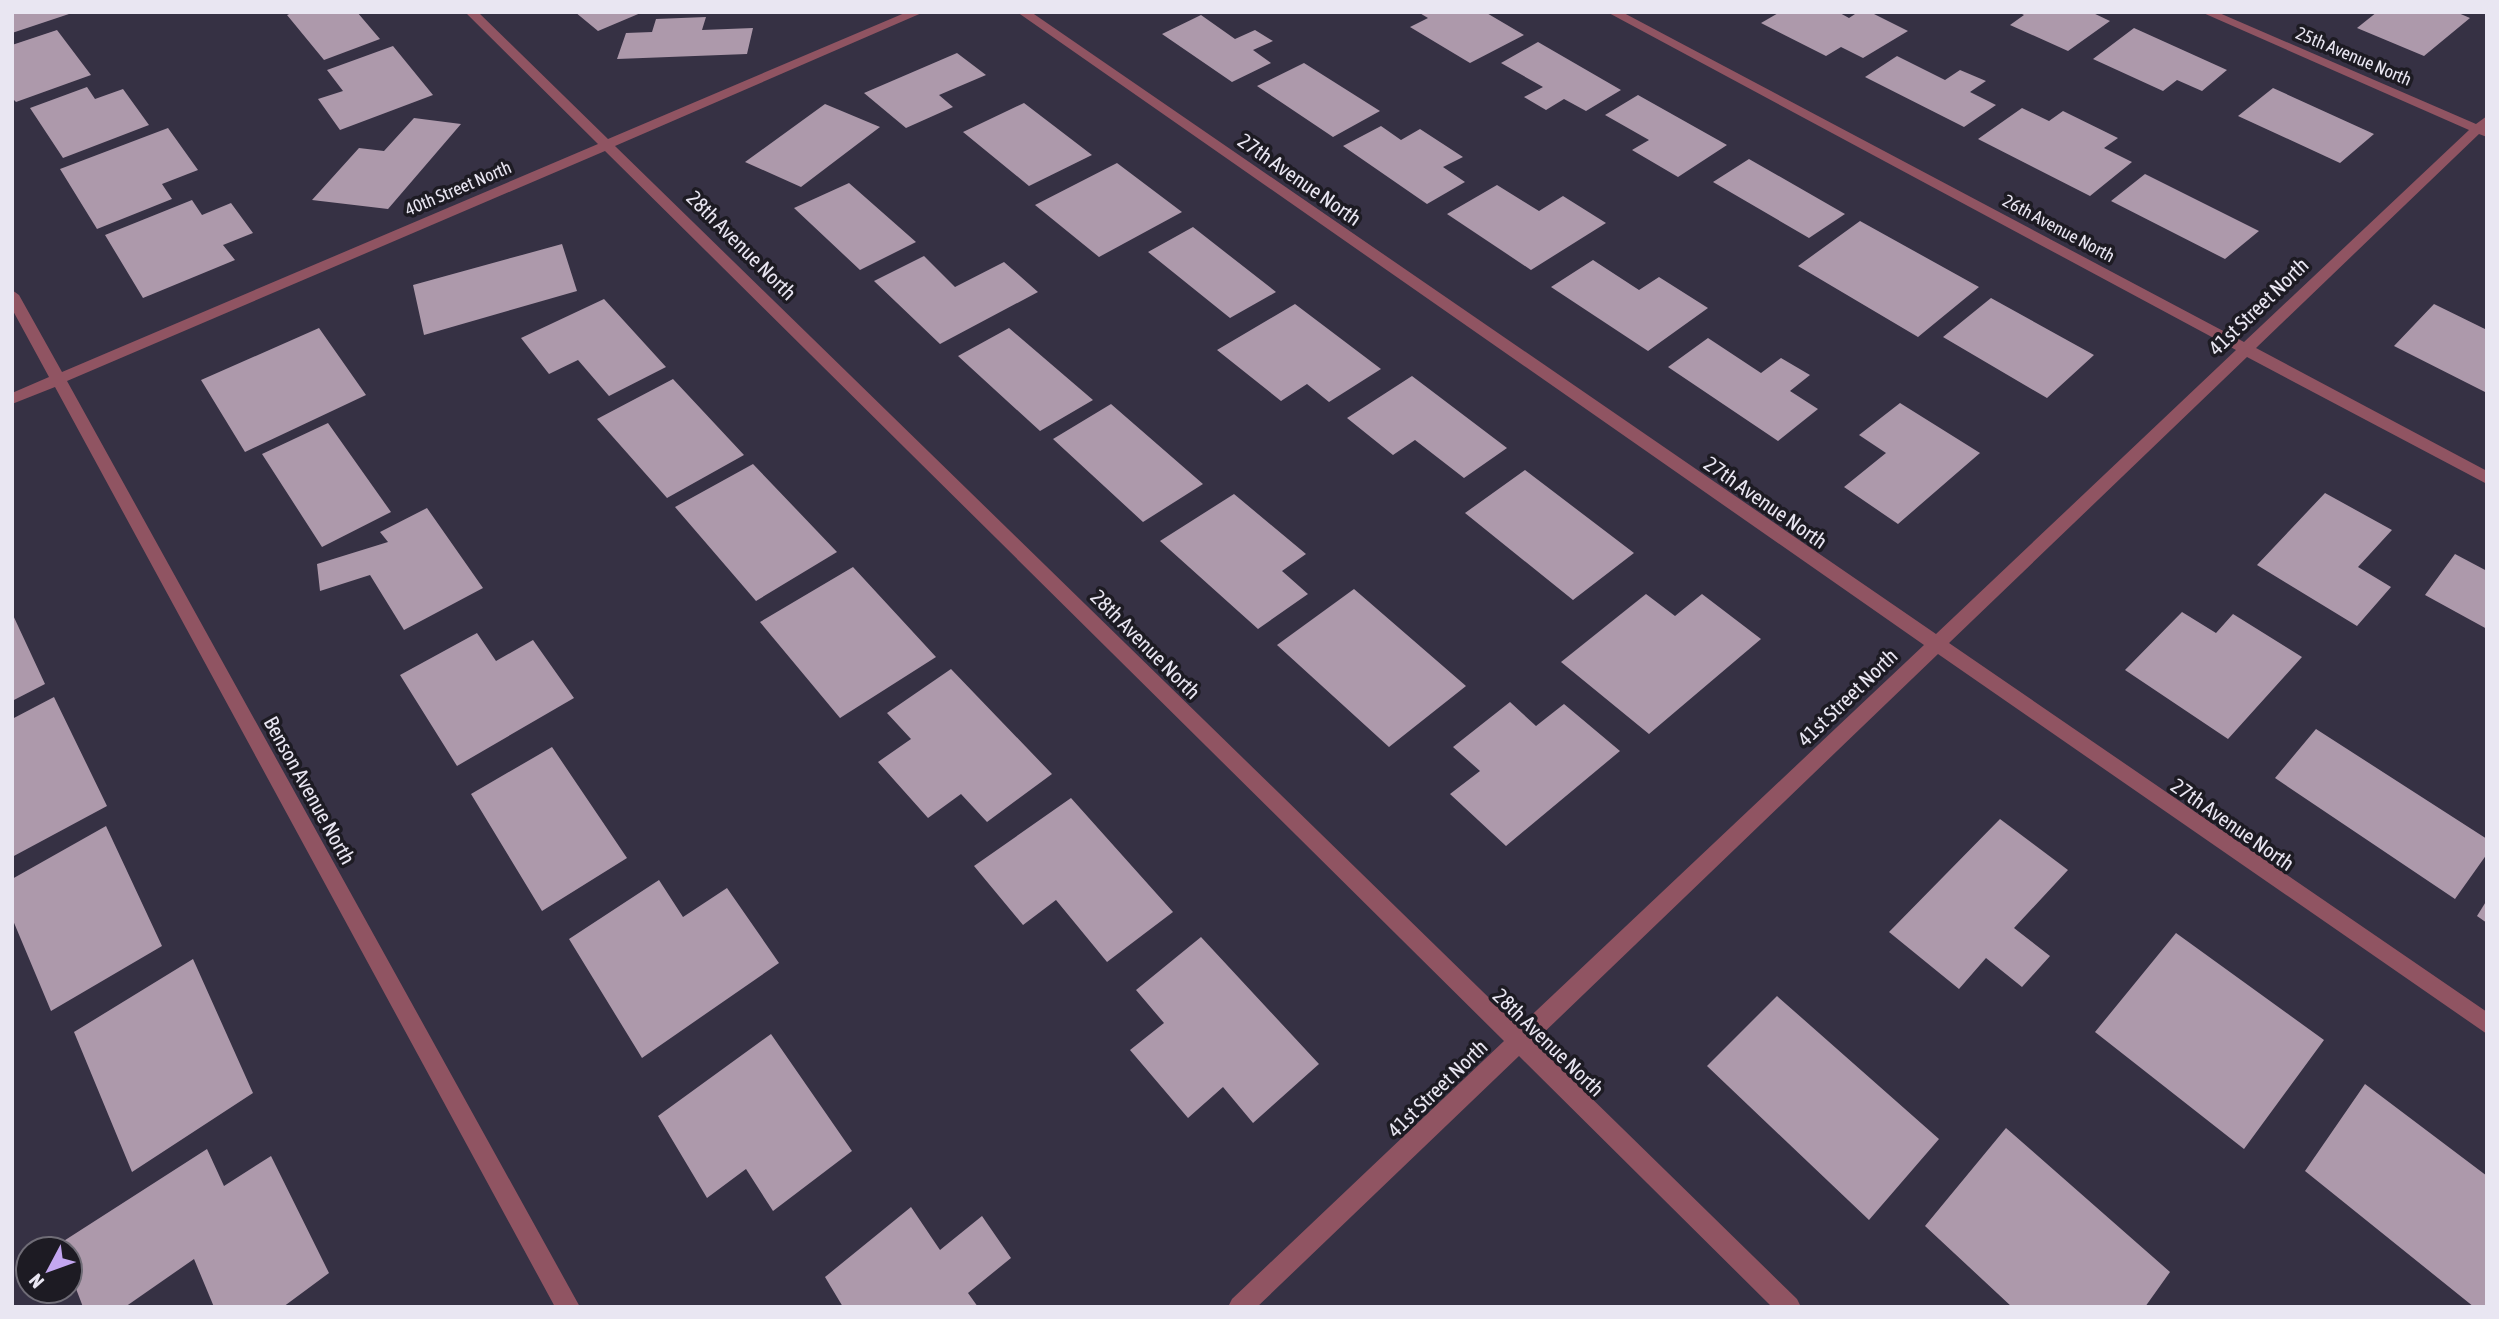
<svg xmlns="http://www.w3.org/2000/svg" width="2499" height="1319" font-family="'Asap Condensed',sans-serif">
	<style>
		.building { fill: #ad99ab }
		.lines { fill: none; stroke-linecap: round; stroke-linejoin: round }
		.minor { fill: #905462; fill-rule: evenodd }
		.labels { text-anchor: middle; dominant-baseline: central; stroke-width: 7; stroke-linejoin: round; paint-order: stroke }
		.far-street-label { font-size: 18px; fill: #e9e6f2; stroke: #1d1b23 }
		.street-label { font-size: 21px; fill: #e9e6f2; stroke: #1d1b23 }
	</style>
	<rect width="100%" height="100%" fill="#363144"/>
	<path class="building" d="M12,12H72V13L12,33Z
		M294,12H357L380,39L324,60L287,15Z
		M575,12H643L598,31Z
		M1418,12H1485L1524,35L1470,63L1410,27L1428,18Z
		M1780,12H1838L1849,18L1858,12H1870L1908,31L1863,58L1841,47L1826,56L1761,23Z
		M2018,12H2091L2110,21L2068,51L2010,25L2024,15Z
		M2377,12H2456L2470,18L2424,56L2357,28Z
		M1201,15L1235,39L1255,30L1273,41L1253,50L1271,63L1232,82L1162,34Z
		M706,17L702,30L753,28L747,54L617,59L626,33L652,32L656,19Z
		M2134,28L2227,70L2202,91L2177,80L2163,91L2093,59Z
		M57,30L91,75L16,102L12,98V45Z
		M1538,42L1621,90L1586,111L1564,99L1546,110L1524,97L1543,87L1501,63Z
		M393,46L433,95L340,130L318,99L343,91L327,70Z
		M957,53L986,75L939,95L953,107L906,128L864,93Z
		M1897,56L1945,80L1960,70L1986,81L1970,92L1996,105L1964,127L1865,77Z
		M1304,63L1380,111L1333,137L1257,86Z
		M87,87L95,99L123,89L149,125L63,158L30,108Z
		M2273,88L2374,134L2340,163L2238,116Z
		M1638,95L1727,145L1678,177L1632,150L1649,140L1605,115Z
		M1024,103L1092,155L1029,186L963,132Z
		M825,104L880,127L801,187L745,162Z
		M2022,108L2049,121L2063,111L2118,138L2104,148L2132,162L2090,196L1978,139Z
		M414,118L461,124L388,209L312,200L359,148L384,151Z
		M1381,126L1401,140L1420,129L1463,157L1443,167L1465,182L1427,204L1343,146Z
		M168,128L198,170L162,184L172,199L97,229L60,169Z
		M1749,159L1845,214L1809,238L1713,182Z
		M1117,163L1182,212L1099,257L1035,205Z
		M2145,174L2259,231L2225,259L2111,201Z
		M849,183L916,242L860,270L794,208Z
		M1497,185L1539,211L1563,196L1606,223L1531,270L1447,214Z
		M192,200L202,215L231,203L253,233L223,245L235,260L143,298L105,235Z
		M1860,221L1979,287L1918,337L1798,266Z
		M1193,227L1276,292L1230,318L1148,252Z
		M562,244L577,291L424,335L413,285Z
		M924,256L955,287L1004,262L1038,292L940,344L874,281Z
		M1593,260L1639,290L1659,277L1708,308L1648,351L1551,287Z
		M1991,298L2094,355L2047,398L1943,337Z
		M604,299L666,367L609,396L578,360L549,374L521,338Z
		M1295,304L1381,369L1329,402L1307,384L1281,401L1217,350Z
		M2434,304L2487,330V393L2394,346Z
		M319,328L366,395L245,452L201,380Z
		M1009,328L1093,400L1040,431L958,356Z
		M1708,338L1761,373L1781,358L1810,375L1790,391L1818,409L1778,441L1668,367Z
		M1412,376L1507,448L1464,478L1415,440L1393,455L1347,418Z
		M673,379L744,455L667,498L597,419Z
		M1900,403L1980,453L1898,524L1844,487L1886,453L1859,435Z
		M1111,404L1203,484L1143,522L1053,439Z
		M328,423L391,512L322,547L262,454Z
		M753,464L837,552L756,601L675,507Z
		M1525,470L1634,553L1573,600L1465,513Z
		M2325,493L2392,530L2358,567L2391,587L2357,626L2257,565Z
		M1234,494L1306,554L1282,571L1308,594L1258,629L1160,541Z
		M427,508L483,588L404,630L370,575L320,591L317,564L388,542L380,532Z
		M2455,554L2487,571V629L2425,595Z
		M853,567L936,657L840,718L760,622Z
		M1354,589L1466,686L1389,747L1277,645Z
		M1646,594L1675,616L1702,594L1761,639L1649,734L1561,662Z
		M2182,612L2216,633L2233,614L2302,657L2228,739L2125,670Z
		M12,613L45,684L12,701Z
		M477,633L496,661L533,640L574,698L457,766L400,675Z
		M951,669L1052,774L987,822L961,794L928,818L878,762L911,739L887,713Z
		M54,697L107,806L12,857V719Z
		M1510,702L1536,726L1564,704L1620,751L1506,846L1450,794L1480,771L1453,747Z
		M2316,729L2487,839V854L2455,899L2275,778Z
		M552,747L627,858L542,911L471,794Z
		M1071,798L1173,912L1107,962L1056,900L1023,925L974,866Z
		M2000,819L2068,870L2014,928L2050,956L2022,987L1986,958L1959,989L1889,932Z
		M106,826L162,946L51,1011L12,918V879Z
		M659,880L683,917L727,888L779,963L642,1058L569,939Z
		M2487,900V923L2477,916Z
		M2176,933L2324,1040L2244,1149L2095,1032Z
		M1201,937L1319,1064L1253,1123L1223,1087L1188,1118L1130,1050L1164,1023L1136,990Z
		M193,959L253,1093L132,1172L74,1032Z
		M1777,996L1939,1139L1869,1220L1707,1066Z
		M771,1034L852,1151L773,1211L746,1169L707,1198L658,1116Z
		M2365,1084L2487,1176V1307H2474L2305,1171Z
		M2006,1128L2170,1272L2145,1307H2012L1925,1226Z
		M207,1149L224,1186L271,1156L329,1273L283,1307H214L194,1259L125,1307H83L70,1273V1249H61L59,1244Z
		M911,1207L940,1250L982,1216L1011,1258L968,1293L978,1307H843L825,1277Z"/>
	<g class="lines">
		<path class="minor" d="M465,12H478L608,139L907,12H924L615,146L1519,1027L1924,645L1017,12H1031L1936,634L2236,350L1607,12H1622L2244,342L2469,130L2201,12H2217L2476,124L2487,116V137L2479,134L2256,348L2487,471V484L2247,357L1949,643L2487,1012V1034L1938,654L1534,1042L1797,1299L1801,1307H1772L1519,1056L1257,1307H1228L1232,1299L1504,1041L605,151L67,381L580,1307H555L55,387L12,404V393L49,377L12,309V290L19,295L62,372L598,144Z"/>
	</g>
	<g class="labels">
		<g class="far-street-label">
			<text transform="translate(2354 56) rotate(23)">25th Avenue North</text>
			<text transform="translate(458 188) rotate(-23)">40th Street North</text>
			<text transform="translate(2059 228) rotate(28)">26th Avenue North</text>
		</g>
		<g class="street-label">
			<text transform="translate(1300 179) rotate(35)">27th Avenue North</text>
			<text transform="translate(742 245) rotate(45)">28th Avenue North</text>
			<text transform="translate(2258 306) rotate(-44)">41st Street North</text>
			<text transform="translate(1766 502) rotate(35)">27th Avenue North</text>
			<text transform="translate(1146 644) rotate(45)">28th Avenue North</text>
			<text transform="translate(1847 697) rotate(-44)">41st Street North</text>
			<text transform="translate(310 790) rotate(61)">Benson Avenue North</text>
			<text transform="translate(2233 824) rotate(35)">27th Avenue North</text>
			<text transform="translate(1549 1042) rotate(44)">28th Avenue North</text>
			<text transform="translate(1437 1088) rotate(-44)">41st Street North</text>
		</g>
	</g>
	<rect width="2499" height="1319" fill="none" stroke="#e9e6f2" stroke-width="28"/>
	<g transform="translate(49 1270) rotate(229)"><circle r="33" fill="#1d1b23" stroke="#6f6c76" stroke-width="2"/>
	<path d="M0-5L12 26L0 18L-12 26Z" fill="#c4a7f1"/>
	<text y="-10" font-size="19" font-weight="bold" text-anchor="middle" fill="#e9e6f2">N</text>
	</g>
</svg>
